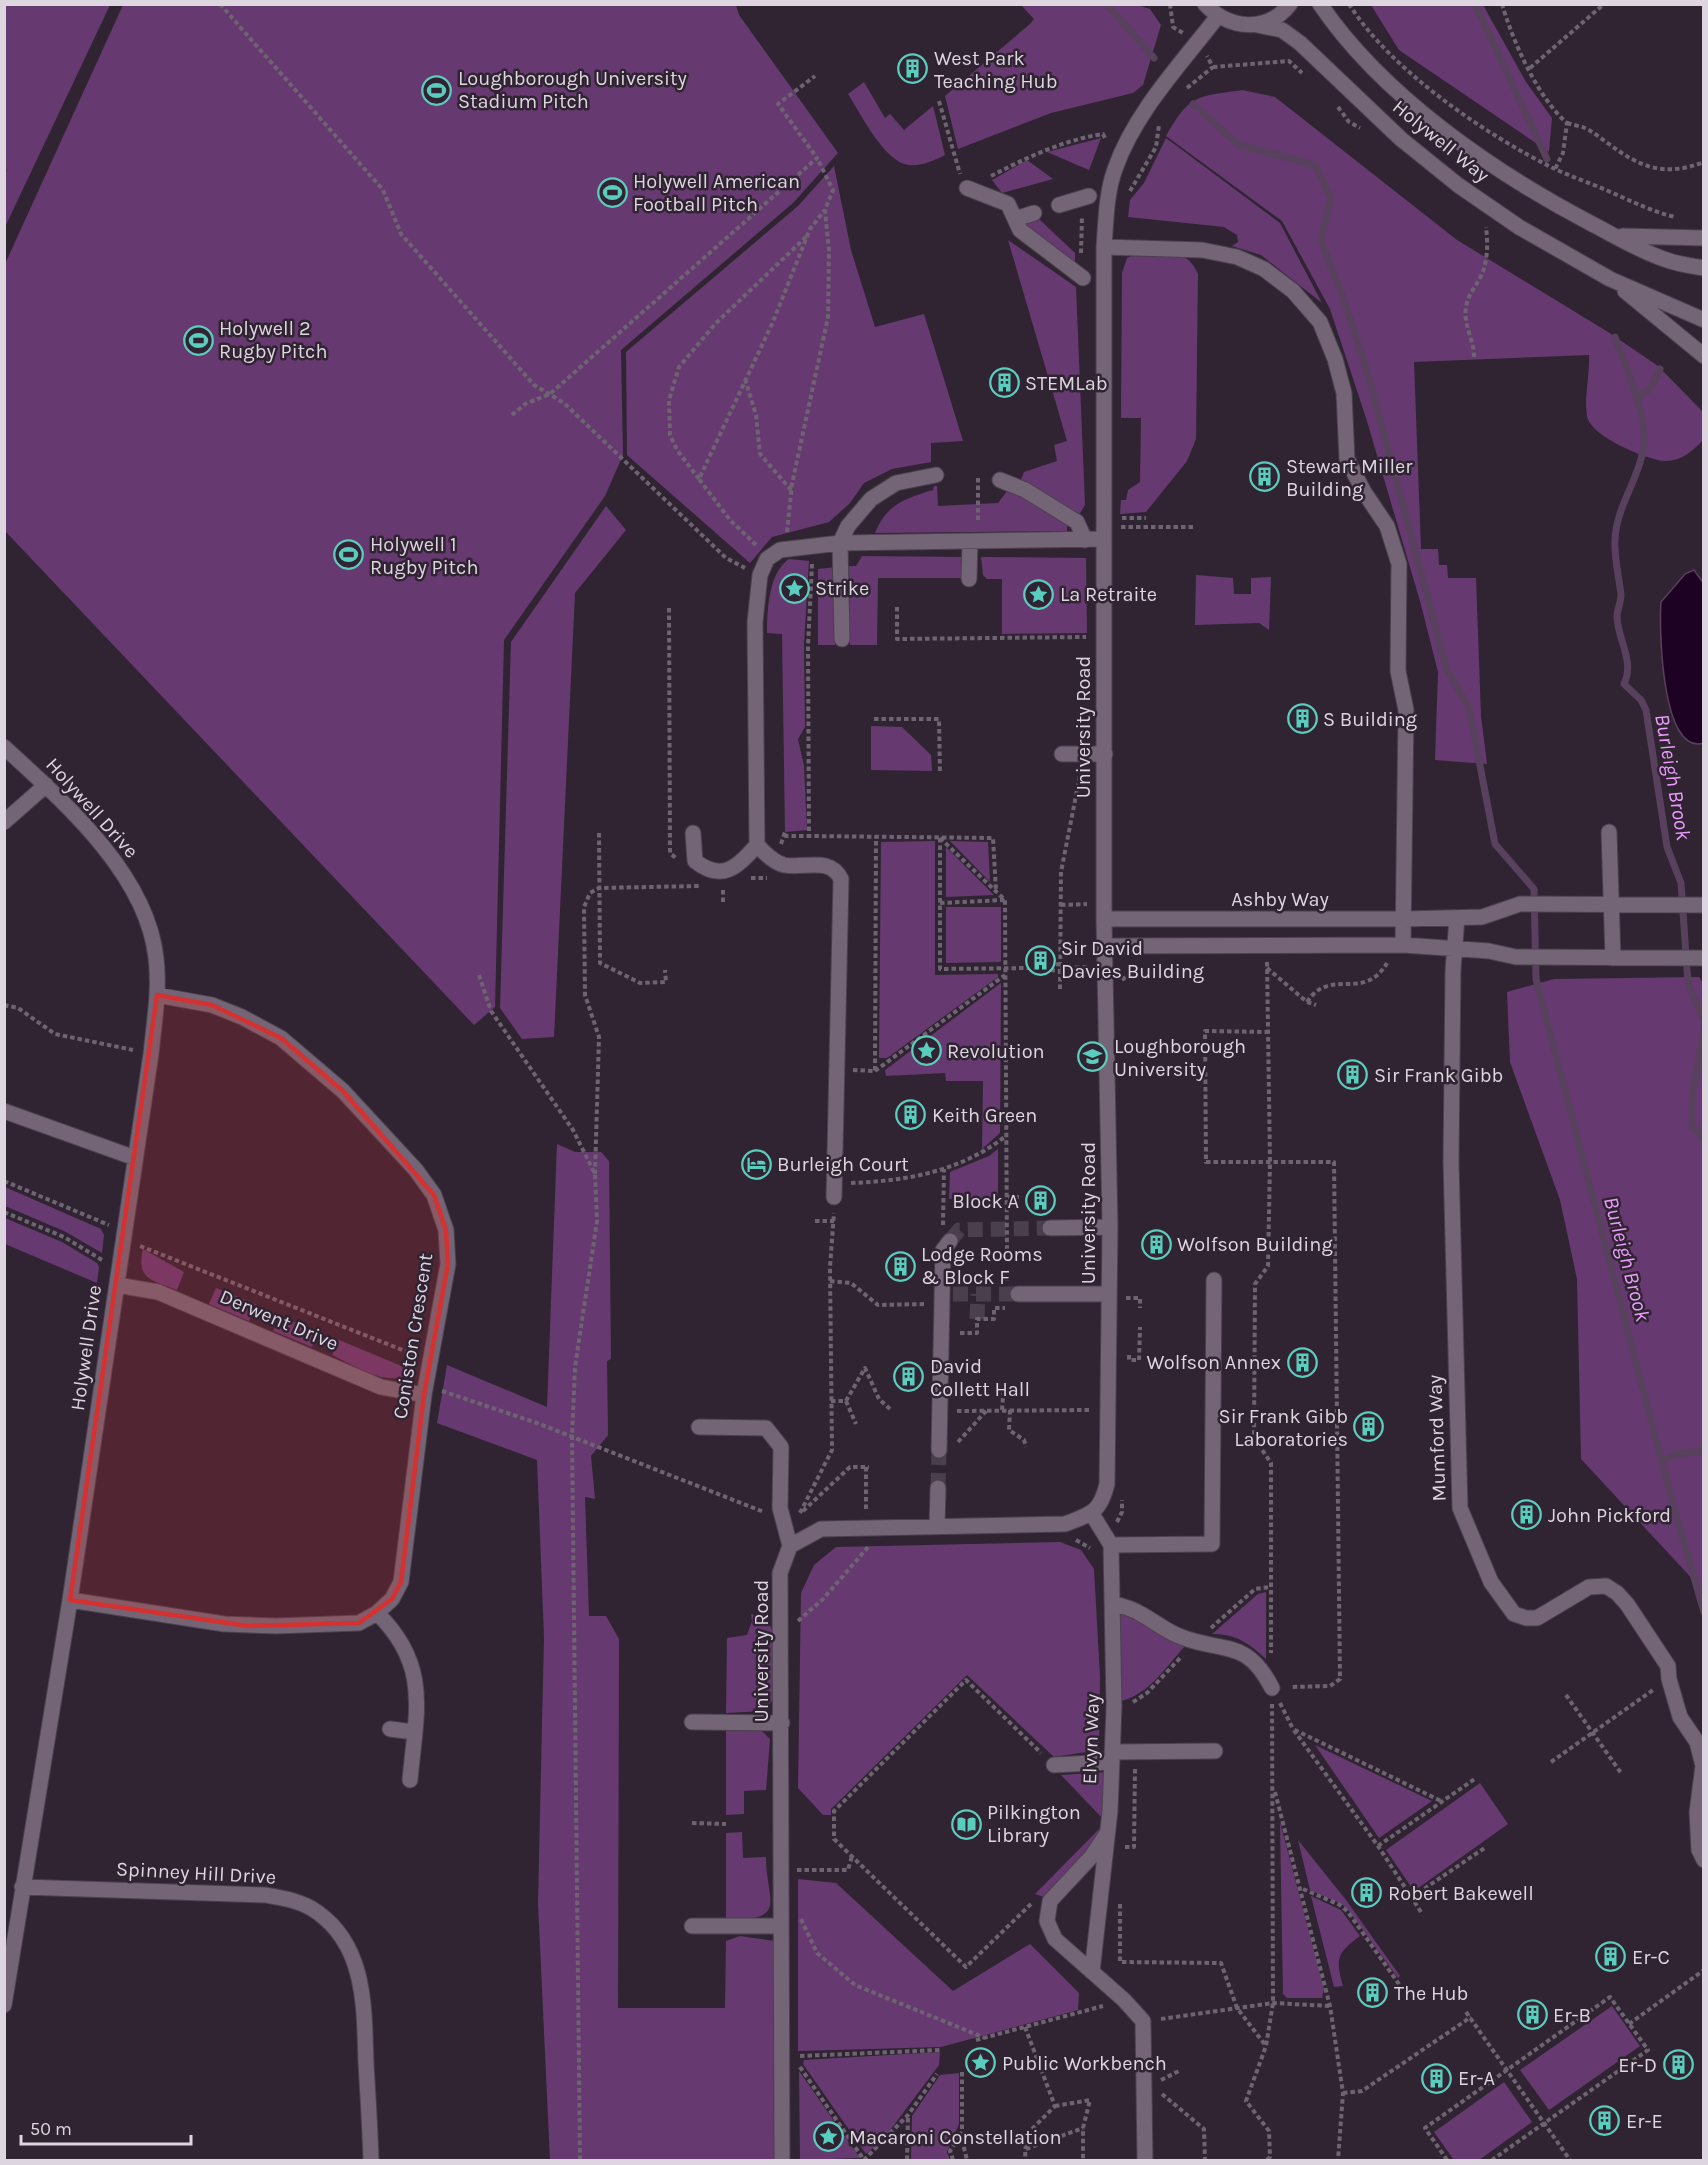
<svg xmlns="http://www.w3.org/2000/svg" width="1708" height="2165" font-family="Karla,sans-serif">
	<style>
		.green { fill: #663a70 }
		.water { fill: #1e0224; stroke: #57415c; stroke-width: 1.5 }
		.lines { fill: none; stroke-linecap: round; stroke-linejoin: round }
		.stream { stroke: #57415c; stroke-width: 7 }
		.minor-tunnel { stroke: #4a3f4d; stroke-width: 15; stroke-dasharray: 15 8; stroke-linecap: butt }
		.minor-casing { stroke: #4b414e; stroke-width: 17 }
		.path { stroke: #6e6471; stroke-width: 4; stroke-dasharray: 4.5 3; stroke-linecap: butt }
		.minor { stroke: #736476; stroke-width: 15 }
		.marked { fill: #d63131; fill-opacity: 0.2; stroke: #d63131; stroke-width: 4.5; stroke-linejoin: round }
		.labels { text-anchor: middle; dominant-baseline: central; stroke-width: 5; stroke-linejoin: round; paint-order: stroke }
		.poi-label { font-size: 20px; fill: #ddd5df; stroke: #302433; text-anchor: start }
		.street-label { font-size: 20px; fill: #ddd5df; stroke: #302433 }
		.water-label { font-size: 21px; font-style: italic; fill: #eb9cfd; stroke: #302433 }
	</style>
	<rect width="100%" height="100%" fill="#302433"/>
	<path class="green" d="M4,5H110L5,227V174L8,167L5,172Z
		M123,5H736L739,15L838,153L793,203L621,350L623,455L605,496L504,640L495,1007L474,1025L5,531V264Z
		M1021,5L1134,4L1150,9L1161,25L1143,85L1133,93L1051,113L958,149L945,96L1030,24L1034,19Z
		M1371,5H1483L1526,82L1552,118L1549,152L1399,50Z
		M864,82L885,118L890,114L904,130L933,106L945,155C935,160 920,167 909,165C884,162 861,114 848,94Z
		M1242,90L1275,97L1457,240L1608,332L1658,366L1703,412V440C1693,451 1680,462 1664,461C1645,459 1590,436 1587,416C1584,397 1590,374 1589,355L1414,362L1421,549H1438L1439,565H1447L1448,578H1476L1481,716L1487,764L1435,760L1438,672L1420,601L1366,418L1330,309L1282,221L1166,136C1190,94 1196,97 1242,90Z
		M1101,138L1089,170L1047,152Z
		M1166,138L1280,223L1322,303L1261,255L1232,246L1238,242L1237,235L1224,227L1128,217L1130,200L1144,183Z
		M1027,160L1053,179L1002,193L992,180Z
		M834,166L851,250L875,327L924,314L963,441L931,443V462L892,469L864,483L850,503L829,522L772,537L750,563L627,455L626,352L798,206Z
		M1039,219L1075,253V269L1023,225Z
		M1008,240L1076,287L1085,505L1079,515L1021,480L1024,472L1057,461L1054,445L1067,441Z
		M1136,254C1164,254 1185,245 1198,274L1196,439L1187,461L1146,512L1120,514L1121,500H1126L1128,490L1140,482L1141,418H1121L1122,273L1127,258Z
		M934,486H937L938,506L998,503L1008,490L1014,491L1067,522V531L875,533C887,504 904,499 933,490Z
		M606,506L626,530L575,593L554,1037L522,1039L500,1008L511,642Z
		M862,556L965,557L964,578H878L877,645H850L849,566H856Z
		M981,557L1086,558L1087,633L1002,634V579H987L983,575Z
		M789,559L809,561L804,644L805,727L798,739L804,766L807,830L785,832L782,634L767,633C767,610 769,572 789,559Z
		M836,567L835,645H818V569Z
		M1196,575L1233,578L1234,594H1251V578L1271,577L1269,630L1259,623L1195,625Z
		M871,726L902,727L931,755L932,771L871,770Z
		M935,841V975L998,974V977L887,1058H879L881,842Z
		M950,841L988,842L990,882Z
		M946,847L994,895L946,897Z
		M946,907H1001V962L946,963Z
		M1699,977L1704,985L1703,1617L1698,1585L1581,1459L1577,1279L1560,1200L1510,1062L1507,992L1554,979Z
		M1001,983L1000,1133L982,1149L983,1081H946L945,1073L886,1076L885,1070Z
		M557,1144L575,1152H601L609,1161L611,1359L607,1361L608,1435L591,1456L595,1499L585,1497L589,1616H606L619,1639L618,2008H725L726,1941L740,1936L775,1941L774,2160H550L538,1903L544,1637L537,1460L437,1423L447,1365L547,1407Z
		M998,1149V1200L949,1199L950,1172L989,1156Z
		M5,1187L101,1229L104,1235L102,1253L64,1231L5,1206Z
		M5,1218L62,1242L97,1263L99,1267L97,1283L5,1244Z
		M143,1249L184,1272L177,1290C152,1280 136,1280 143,1249Z
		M216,1288L256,1304L249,1321L209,1304Z
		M280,1316L318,1332L312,1347L273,1331Z
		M339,1340L411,1370C393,1392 352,1364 332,1355Z
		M1060,1542L1081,1550L1094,1569L1100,1677L1099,1750L1054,1757L967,1675L831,1809V1815H823L798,1788L801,1593L814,1565L836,1547Z
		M1266,1592V1659C1248,1643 1237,1634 1212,1634L1258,1594Z
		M1117,1611C1142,1620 1162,1636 1187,1644C1165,1667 1151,1694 1118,1702Z
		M751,1614L766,1617L773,1632L772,1701L763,1711L726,1713L727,1638L747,1635L752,1621Z
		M761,1730L770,1739L766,1790L744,1791V1814L726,1815V1731Z
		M1315,1745L1432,1801L1379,1838Z
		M1109,1772L1107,1832L1050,1899L1035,1894L1106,1822L1061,1775Z
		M1480,1783L1508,1824L1414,1891L1386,1850Z
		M1280,1822L1324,1989L1322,1998H1287L1283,1994Z
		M742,1832L743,1858L766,1857C766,1901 790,1921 726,1919V1833Z
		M1298,1840L1346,1900L1400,1976L1398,1978L1349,1911L1342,1904L1310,1890Z
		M798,1879L836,1883L953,1991L1030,1944L1079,1993L1078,2010L941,2047L798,2051Z
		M1311,1896L1341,1910L1360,1936C1337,1953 1335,1958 1343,1986L1334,1987Z
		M1612,2006L1640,2046L1549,2110L1520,2070Z
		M940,2052L939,2065L885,2137L866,2154L803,2064L804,2060Z
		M799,2071L860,2158L800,2160Z
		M959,2073V2124L947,2152L950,2160H911L912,2116L940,2075Z
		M1504,2082L1532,2122L1479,2160H1454L1434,2132Z"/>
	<path class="water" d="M1694,570L1704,584V743C1661,757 1659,626 1661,602L1685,574Z"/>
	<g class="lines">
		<path class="stream" d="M1107,4L1154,58
			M1475,4L1547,159
			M1193,104L1239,145L1315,165L1331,198L1321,241L1341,292L1368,374L1447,670L1469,708L1495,844L1534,889L1536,979L1674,1508L1704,1612
			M1615,337C1626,368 1642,401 1644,434C1646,471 1616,503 1615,540C1614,559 1619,576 1621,595C1621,602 1617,610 1617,617C1618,641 1635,661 1624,684L1641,700L1646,710L1667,847L1681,883L1688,984L1704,1021
			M1636,399L1651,388L1660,369
			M1704,1029L1692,1095V1127L1704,1137
			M1663,1461L1676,1454L1704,1451"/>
		<path class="minor-tunnel" d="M950,1241L959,1230L1050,1228
			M953,1294H1018
			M977,1319L978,1294
			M938,1488L939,1450"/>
		<defs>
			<path id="minor" d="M1205,4C1228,29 1267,34 1290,4
				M1320,4C1383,97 1496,174 1594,225C1617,237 1640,251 1664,259C1676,264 1691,266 1704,268
				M1257,25L1282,30L1300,43L1401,139L1458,185L1519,227L1610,279L1704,320
				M967,188L1008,204L1020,230L1083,278
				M1059,205L1089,196
				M1015,219L1034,213
				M1623,236L1704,238
				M1104,247L1202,250L1237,257L1264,269L1293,291L1320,322L1335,359L1344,393L1347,459L1364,492L1387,526L1399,564L1398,671L1406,710L1403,945
				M1625,291L1704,356
				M1000,480L1025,490L1077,522L1085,540
				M969,579L970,541
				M842,639L840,543L848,526L871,499L896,483L936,475
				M4,747C64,802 147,874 156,958C160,990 154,1023 151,1054L70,1600L4,2005
				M1062,754H1105
				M4,822L46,785
				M1609,832L1613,958
				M693,833L695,861C723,883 738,866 757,845
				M1457,918L1453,970L1451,1162L1460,1508L1491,1582L1514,1614L1526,1618H1537L1589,1587L1606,1586L1617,1593L1627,1604L1668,1666L1669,1679L1680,1717L1697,1742L1703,1766L1697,1812L1699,1850L1704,1860
				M1104,919H1403L1482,917L1520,904L1704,905
				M1105,946L1403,945L1489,951L1516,957L1704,958
				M4,1111L135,1158
				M834,1197L841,879C830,856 805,869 784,865C773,862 765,853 757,845L755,622L760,575L767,559L780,550L840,543L1102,539
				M1050,1228L1110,1227
				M117,1285L158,1292L381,1387L424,1395
				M1018,1294H1109
				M699,1427L766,1428L781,1447L780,1508L790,1546
				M939,1450L943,1250L950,1241
				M1092,1514L1111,1545L1114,1707L1110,1811L1092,1972
				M937,1526L938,1488
				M1111,1545L1212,1544L1214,1280
				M70,1600L224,1624L276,1626L332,1624L359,1623L377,1613L392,1599L401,1582L424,1395L448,1264L446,1230L434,1195L416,1170L343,1091L281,1038L242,1017L212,1005L157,995
				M1113,1603C1121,1606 1131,1608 1139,1613C1153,1620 1164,1630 1179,1636C1223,1654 1246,1637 1272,1688
				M377,1613C431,1666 416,1712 410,1780
				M692,1722L782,1723
				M390,1729L414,1732
				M1112,1752L1215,1751
				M1054,1765L1111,1762
				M1106,1835L1092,1856L1050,1901L1047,1921L1055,1939L1124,2000L1143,2021L1145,2160
				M22,1887L265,1895C283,1898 302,1901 317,1912C367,1947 364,2010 366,2064C368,2096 370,2128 371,2160
				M692,1926H780
				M782,2160L780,1573L790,1546L821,1529L1065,1524C1091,1514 1100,1513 1107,1484L1110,1227L1104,919V247C1106,221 1106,194 1115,169C1135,112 1181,64 1218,16"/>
		</defs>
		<use href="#minor" class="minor-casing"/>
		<path class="path" d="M220,4L383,190L401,234L534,385L564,403L726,558L745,568
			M1170,4L1173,27L1183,33
			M1349,4C1390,70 1486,135 1555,169C1572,177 1590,183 1606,190C1629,200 1650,211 1675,217
			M1502,4C1513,42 1538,98 1567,123L1563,153L1555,169
			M1213,67L1289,61L1302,73
			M1530,68L1604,4
			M1187,88L1213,67L1207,56
			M1703,93H1704
			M939,101L960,174
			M1338,107L1349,122L1360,128
			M1567,123C1573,125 1580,126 1585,128C1594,132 1601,139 1609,144C1641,168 1665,177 1704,162
			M991,176C1026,158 1063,140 1103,134L1106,140
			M1130,191L1156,147L1159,125
			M1081,253L1082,216
			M1474,357C1474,339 1463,325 1466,307C1468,295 1474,289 1480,278C1488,263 1488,244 1486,227
			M745,379L756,415L760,454L791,490
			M512,415L525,404L550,394L817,158L778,104L815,76
			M978,478V522
			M699,479L677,450L670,435L669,400L679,367L715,324L807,236
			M1122,518H1146
			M1121,527H1194
			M787,532L792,484L828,317L829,251L825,210L833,190L817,158
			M756,545L730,520L699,479L772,324L810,229L825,210
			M812,564L808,646L809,836L993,838L996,891
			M897,607V639L1086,637
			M669,608L670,853L677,859
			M874,719H939L940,774
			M599,833L600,963L640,983L666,982L665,970
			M784,836H809
			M940,838L1005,900L1007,1253
			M940,838V969L1027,968L1037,965L1060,964
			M781,844L785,832
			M751,878H767
			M723,890V902
			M940,903L1005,900
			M1061,905L1087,904
			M1267,962L1270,1162L1268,1266L1255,1284L1254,1438L1271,1463V1653
			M1028,968L1060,971
			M1060,968L1088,967
			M1267,968L1307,1002L1316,1005
			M479,975L491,1011L573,1130L595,1174L597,1221L575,1367L572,1437L580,2160
			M1122,980L1139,966
			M1060,989L1061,872L1081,770
			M1307,1002C1331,966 1363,1003 1387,963
			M4,1005L18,1008L55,1034L133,1050
			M1269,1032L1205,1031L1206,1162H1334L1340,1679L1330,1686L1290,1687
			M853,1070L875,1071L876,837
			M875,1071L1005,975
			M595,1174L599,1037L585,995L584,907L590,893L599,888L699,886
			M4,1181L109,1225
			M851,1183C908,1181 962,1171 1007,1135
			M1008,1197H1019
			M4,1212L64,1237L102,1260
			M815,1221H834
			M943,1225L944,1169
			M140,1246L415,1355
			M830,1281L851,1283L878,1305L926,1304
			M1007,1281V1271
			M1126,1298H1140V1308
			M960,1333H977V1319H994V1308H1005
			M1129,1355V1360H1139L1140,1327
			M442,1391L537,1423L764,1512
			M831,1401H846L865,1368L879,1399L890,1409
			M846,1401L856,1424
			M1002,1410L1004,1383
			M1010,1410L1009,1430L1024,1440L1026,1447
			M957,1411L1090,1410
			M958,1442L987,1410
			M866,1467V1511
			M803,1511L850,1467H869
			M800,1513L832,1450L830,1267L834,1213
			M1117,1522L1122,1512V1500
			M1076,1540L1090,1548
			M798,1621L823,1599L869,1546
			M1211,1628L1255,1589L1270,1587
			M1566,1695L1621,1773
			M1133,1702L1147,1693L1182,1656
			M1280,1703L1293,1729
			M1551,1762L1653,1690
			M1275,1792L1330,2006L1343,2093L1338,2160
			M692,1823L726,1824
			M1378,1846L1476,1778
			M1125,1847H1134L1135,1768
			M797,1870H848L852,1856
			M1303,1889L1340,1905L1348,1912L1401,1987
			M1412,1897L1486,1847
			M1031,1904L966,1967L834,1839V1811L966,1680L1041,1753
			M1120,1904V1962L1221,1963L1237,2008L1266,2046
			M1421,1912L1378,1846L1293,1729L1441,1801
			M801,1919L817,1953L855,1985L985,2038
			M1466,2012L1570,2160
			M1161,2019L1273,2003L1330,2006
			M1629,2024L1704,1970
			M1025,2027L1055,2106L1026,2135L1025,2160
			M976,2040L1103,2006
			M800,2056L940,2050
			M800,2067L864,2160L908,2115L937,2074
			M962,2072V2140L967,2160
			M1161,2080L1179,2071
			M1343,2093L1362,2091L1471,2017
			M1162,2094L1204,2129L1205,2160
			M1055,2106L1090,2100L1083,2128V2160
			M1026,2149L1083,2128
			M907,2160L908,2115
			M953,2160L950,2151L962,2132
			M1267,2160L1270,2157L1269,2131L1246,2101L1266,2046L1273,2003L1272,1704
			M1447,2160L1425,2128L1610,1997L1648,2050L1492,2160"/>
		<use href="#minor" class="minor"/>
	</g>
	<path class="marked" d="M157,995L212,1005L281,1038L343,1091L434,1195L446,1230L448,1264L424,1395L401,1582L392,1599L359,1623L248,1626L70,1600Z"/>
	<defs>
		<symbol id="building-ring" viewBox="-11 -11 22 22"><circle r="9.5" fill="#302433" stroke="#59cebe" stroke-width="1.5"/><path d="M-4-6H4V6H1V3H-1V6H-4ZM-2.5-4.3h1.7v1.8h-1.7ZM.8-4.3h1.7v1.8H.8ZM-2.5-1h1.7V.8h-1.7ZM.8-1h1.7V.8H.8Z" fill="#59cebe"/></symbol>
		<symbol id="stadium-ring" viewBox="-11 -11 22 22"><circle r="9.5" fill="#302433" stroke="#59cebe" stroke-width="1.5"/><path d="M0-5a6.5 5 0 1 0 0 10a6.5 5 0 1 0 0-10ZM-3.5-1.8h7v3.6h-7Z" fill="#59cebe"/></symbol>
		<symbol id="sight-ring" viewBox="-11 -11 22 22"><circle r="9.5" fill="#302433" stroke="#59cebe" stroke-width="1.5"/><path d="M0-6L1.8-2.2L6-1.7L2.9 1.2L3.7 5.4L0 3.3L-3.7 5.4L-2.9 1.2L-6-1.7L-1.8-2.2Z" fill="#59cebe"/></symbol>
		<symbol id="university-ring" viewBox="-11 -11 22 22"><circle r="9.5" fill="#302433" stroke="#59cebe" stroke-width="1.5"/><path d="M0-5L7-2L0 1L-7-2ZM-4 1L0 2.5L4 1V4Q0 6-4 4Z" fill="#59cebe"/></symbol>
		<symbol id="hotel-ring" viewBox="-11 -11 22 22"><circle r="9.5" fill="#302433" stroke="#59cebe" stroke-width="1.5"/><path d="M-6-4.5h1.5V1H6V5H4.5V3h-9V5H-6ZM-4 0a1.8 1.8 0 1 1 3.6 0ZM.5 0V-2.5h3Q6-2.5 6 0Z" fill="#59cebe"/></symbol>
		<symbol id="library-ring" viewBox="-11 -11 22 22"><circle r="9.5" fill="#302433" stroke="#59cebe" stroke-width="1.5"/><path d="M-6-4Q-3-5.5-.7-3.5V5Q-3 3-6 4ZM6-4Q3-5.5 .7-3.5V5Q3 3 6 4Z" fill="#59cebe"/></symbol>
	</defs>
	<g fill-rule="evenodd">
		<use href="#building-ring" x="896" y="52" width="33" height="33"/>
		<use href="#stadium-ring" x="420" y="74" width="33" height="33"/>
		<use href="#stadium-ring" x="596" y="176" width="33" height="33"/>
		<use href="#stadium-ring" x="182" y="324" width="33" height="33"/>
		<use href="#building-ring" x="988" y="366" width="33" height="33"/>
		<use href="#building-ring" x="1248" y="460" width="33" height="33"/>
		<use href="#stadium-ring" x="332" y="538" width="33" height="33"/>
		<use href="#sight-ring" x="778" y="572" width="33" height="33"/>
		<use href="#sight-ring" x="1022" y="578" width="33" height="33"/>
		<use href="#building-ring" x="1286" y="702" width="33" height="33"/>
		<use href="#building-ring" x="1024" y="944" width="33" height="33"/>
		<use href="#sight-ring" x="910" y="1034" width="33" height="33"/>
		<use href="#university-ring" x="1076" y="1040" width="33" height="33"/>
		<use href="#building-ring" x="1336" y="1058" width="33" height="33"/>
		<use href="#building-ring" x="894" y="1098" width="33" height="33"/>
		<use href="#hotel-ring" x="740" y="1148" width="33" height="33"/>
		<use href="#building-ring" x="1024" y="1184" width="33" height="33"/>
		<use href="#building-ring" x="1140" y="1228" width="33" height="33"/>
		<use href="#building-ring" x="884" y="1250" width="33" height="33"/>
		<use href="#building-ring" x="1286" y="1346" width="33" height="33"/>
		<use href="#building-ring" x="892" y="1360" width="33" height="33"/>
		<use href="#building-ring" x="1352" y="1410" width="33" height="33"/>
		<use href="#building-ring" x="1510" y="1498" width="33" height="33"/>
		<use href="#library-ring" x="950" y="1808" width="33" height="33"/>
		<use href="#building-ring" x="1350" y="1876" width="33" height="33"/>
		<use href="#building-ring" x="1594" y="1940" width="33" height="33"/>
		<use href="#building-ring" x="1356" y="1976" width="33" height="33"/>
		<use href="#building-ring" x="1516" y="1998" width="33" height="33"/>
		<use href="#sight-ring" x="964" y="2046" width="33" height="33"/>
		<use href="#building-ring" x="1662" y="2048" width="33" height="33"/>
		<use href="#building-ring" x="1420" y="2062" width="33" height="33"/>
		<use href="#building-ring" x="1588" y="2104" width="33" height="33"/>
		<use href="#sight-ring" x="812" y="2120" width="33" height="33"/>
	</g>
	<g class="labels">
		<g class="poi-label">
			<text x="934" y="58">West Park<tspan x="934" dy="23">Teaching Hub</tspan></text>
			<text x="458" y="78">Loughborough University<tspan x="458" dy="23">Stadium Pitch</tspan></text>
			<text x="633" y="181">Holywell American<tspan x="633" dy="23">Football Pitch</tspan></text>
			<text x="219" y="328">Holywell 2<tspan x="219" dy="23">Rugby Pitch</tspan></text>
			<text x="1025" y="383">STEMLab</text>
			<text x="1286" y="466">Stewart Miller<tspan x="1286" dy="23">Building</tspan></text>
			<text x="370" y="544">Holywell 1<tspan x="370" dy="23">Rugby Pitch</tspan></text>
			<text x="815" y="588">Strike</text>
			<text x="1060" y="594">La Retraite</text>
			<text x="1323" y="719">S Building</text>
			<text x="1061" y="948">Sir David<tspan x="1061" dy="23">Davies Building</tspan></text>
			<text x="1114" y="1046">Loughborough<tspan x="1114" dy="23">University</tspan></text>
			<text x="947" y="1051">Revolution</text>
			<text x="1374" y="1075">Sir Frank Gibb</text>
			<text x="932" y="1115">Keith Green</text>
			<text x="777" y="1164">Burleigh Court</text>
			<text x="1019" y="1201" text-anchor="end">Block A</text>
			<text x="1177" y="1244">Wolfson Building</text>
			<text x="921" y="1254">Lodge Rooms<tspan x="921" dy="23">&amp; Block F</tspan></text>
			<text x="1281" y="1362" text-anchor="end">Wolfson Annex</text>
			<text x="930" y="1366">David<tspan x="930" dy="23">Collett Hall</tspan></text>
			<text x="1348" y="1416" text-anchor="end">Sir Frank Gibb<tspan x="1348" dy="23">Laboratories</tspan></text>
			<text x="1548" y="1515">John Pickford</text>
			<text x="987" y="1812">Pilkington<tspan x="987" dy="23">Library</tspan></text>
			<text x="1388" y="1893">Robert Bakewell</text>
			<text x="1632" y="1957">Er-C</text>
			<text x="1394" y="1993">The Hub</text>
			<text x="1553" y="2015">Er-B</text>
			<text x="1002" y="2063">Public Workbench</text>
			<text x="1657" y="2065" text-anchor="end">Er-D</text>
			<text x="1458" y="2078">Er-A</text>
			<text x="1626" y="2121">Er-E</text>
			<text x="849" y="2137">Macaroni Constellation</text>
		</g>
		<g class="street-label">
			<text transform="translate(1441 141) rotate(39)">Holywell Way</text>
			<text transform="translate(1083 727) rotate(-90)">University Road</text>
			<text transform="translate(92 808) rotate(48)">Holywell Drive</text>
			<text x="1280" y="899">Ashby Way</text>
			<text transform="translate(1088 1213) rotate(-90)">University Road</text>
			<text transform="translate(279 1320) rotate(23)">Derwent Drive</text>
			<text transform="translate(413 1336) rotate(-81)">Coniston Crescent</text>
			<text transform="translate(86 1348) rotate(-82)">Holywell Drive</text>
			<text transform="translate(1437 1438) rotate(-92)">Mumford Way</text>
			<text transform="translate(761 1651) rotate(-90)">University Road</text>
			<text transform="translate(1091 1739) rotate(-88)">Elvyn Way</text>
			<text transform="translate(196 1873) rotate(3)">Spinney Hill Drive</text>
		</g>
		<g class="water-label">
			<text transform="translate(1673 777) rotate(80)">Burleigh Brook</text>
			<text transform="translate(1627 1259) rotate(75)">Burleigh Brook</text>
		</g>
	</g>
	<rect width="1708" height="2165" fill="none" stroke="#ddd5df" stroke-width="12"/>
	<path d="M21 2135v9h170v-9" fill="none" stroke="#ddd5df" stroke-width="3"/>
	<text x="30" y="2135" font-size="18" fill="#ddd5df" stroke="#302433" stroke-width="4.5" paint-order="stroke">50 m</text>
</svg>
